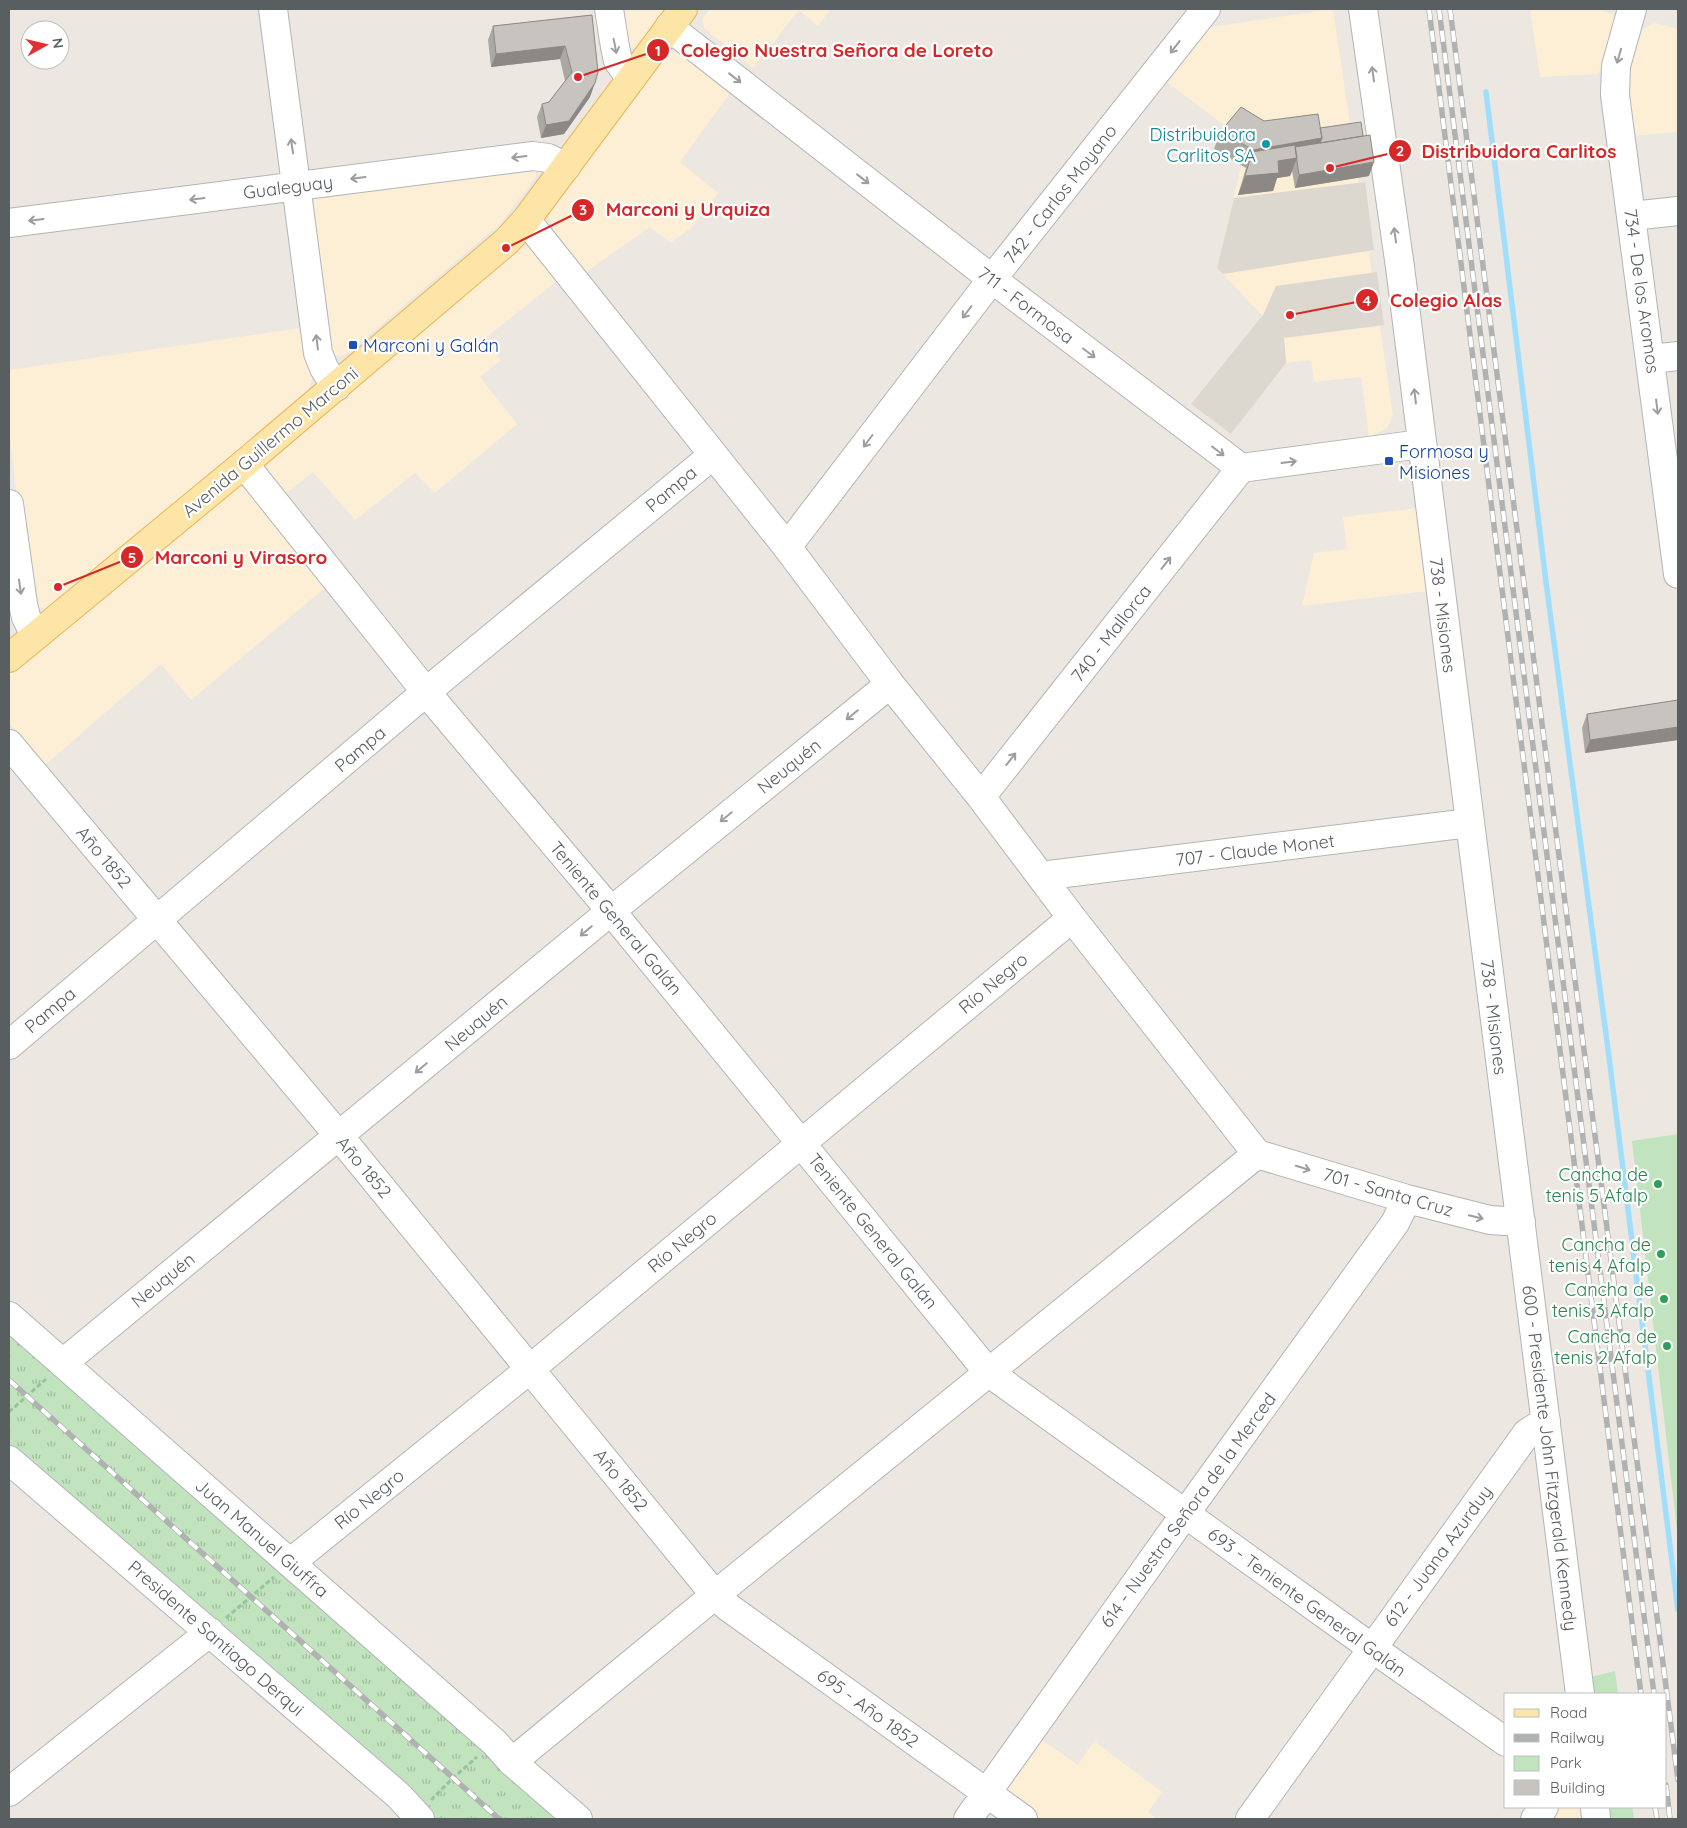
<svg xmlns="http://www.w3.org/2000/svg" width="1687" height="1828" font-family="Quicksand,sans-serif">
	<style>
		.commercial { fill: #fcefd5 }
		.education { fill: #dcd7cf }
		.grass { fill: url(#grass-tufts) }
		.park { fill: #c1e3bd }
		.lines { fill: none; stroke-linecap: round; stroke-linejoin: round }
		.stream { stroke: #a1defc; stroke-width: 5.5 }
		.minor-casing { stroke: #b2b4b8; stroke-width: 30 }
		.major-casing { stroke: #edb459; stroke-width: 30 }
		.path { stroke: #97c49f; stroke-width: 3; stroke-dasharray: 5 2.5; stroke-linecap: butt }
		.minor { stroke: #fff; stroke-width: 28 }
		.major { stroke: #fce5a6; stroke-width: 28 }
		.rail-casing { stroke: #b0b1b1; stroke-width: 5.5 }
		.rail { stroke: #fff; stroke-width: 4; stroke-dasharray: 11; stroke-linecap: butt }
		.wall { fill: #aba8a3 }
		.shaded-wall { fill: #8b8885 }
		.building { fill: #c7c3be; stroke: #8b8885 }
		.oneway { stroke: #9b9ea0 }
		.culture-dot { fill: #0f9aa8; stroke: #fff; stroke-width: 2 }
		.transit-dot { fill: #1a4fb4; stroke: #fff; stroke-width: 2 }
		.leisure-dot { fill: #2e9e5b; stroke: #fff; stroke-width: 2 }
		.labels { text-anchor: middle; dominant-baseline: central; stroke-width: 4.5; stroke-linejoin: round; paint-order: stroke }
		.culture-label { font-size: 18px; fill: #0d838f; stroke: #fff; text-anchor: end }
		.street-label { font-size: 18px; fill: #595e61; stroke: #fff }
		.transit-label { font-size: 18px; fill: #164399; stroke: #fff; text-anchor: start }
		.leisure-label { font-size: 18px; fill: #27864d; stroke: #fff; text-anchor: end }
		.leader { fill: none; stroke: #d62828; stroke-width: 2 }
		.callout-dot { fill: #d62828; stroke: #fff; stroke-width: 2 }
		.mark-label { font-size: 15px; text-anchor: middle; font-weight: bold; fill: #fff }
		.callout-label { font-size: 19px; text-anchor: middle; font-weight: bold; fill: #d62828; stroke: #fff; stroke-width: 4.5; stroke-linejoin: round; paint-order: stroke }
	</style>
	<defs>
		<pattern id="grass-tufts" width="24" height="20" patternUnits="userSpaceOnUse" patternTransform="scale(1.25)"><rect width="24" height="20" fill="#c1e3bd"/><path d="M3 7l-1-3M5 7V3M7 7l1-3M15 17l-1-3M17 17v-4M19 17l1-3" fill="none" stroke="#a0bb9d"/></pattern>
	</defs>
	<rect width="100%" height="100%" fill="#ece8e1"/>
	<path class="commercial" d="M617,9H672L637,48H630L624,43Z
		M710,9H831L818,26L799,10L753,68L704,28L702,19Z
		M1333,9L1393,416L1387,428L1369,437L1361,377L1314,382L1311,360L1286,363L1284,338L1217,268L1247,142L1168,83L1210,27Z
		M1530,9H1596L1612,14L1618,21L1607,55L1598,74L1540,77Z
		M1655,23L1678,29V132L1631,136L1629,84L1634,51L1643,29Z
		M675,52L686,53L732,90L680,162L718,193L691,228L671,243L650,227L586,272L552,227L548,213L552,202L664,57Z
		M514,161L536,170V177L500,224L349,352L339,357L332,353L310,194Z
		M525,247L535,248L562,277L484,339L501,360L480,377L517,424L435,493L415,473L355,520L313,472L281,497L268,473V463L270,457L503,255Z
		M308,327L313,372L312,380L307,394L55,603L45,608L35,607L28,596L9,427V370Z
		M234,485L241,487L252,493L327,586L191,700L161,664L44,766L9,722V672L225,489Z
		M1418,508L1428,591L1302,606L1314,553L1347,549L1343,517Z
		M1039,1738L1078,1765L1094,1741L1162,1792L1148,1812L1157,1819H1039L1009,1798L1006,1789Z
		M1555,1807H1587L1588,1819H1545Z"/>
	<path class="education" d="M1365,182L1374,250L1223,274L1217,268L1234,198Z
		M1377,272L1384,325L1284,338L1286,363L1231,434L1191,404L1263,315L1276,286Z"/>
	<path class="grass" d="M9,1316L578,1819H420L9,1460Z"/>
	<path class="park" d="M1678,1134V1539L1632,1141Z
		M1615,1671L1618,1694H1593L1591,1677Z
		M1608,1807H1632L1634,1819H1610Z"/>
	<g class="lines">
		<path class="stream" d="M1486,92L1546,582L1609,1057L1678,1610"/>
		<defs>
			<path id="minor" d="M273,9L318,353L324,368L336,387
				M609,9L615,47L618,61L631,79
				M1363,9L1400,267L1580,1694
				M1632,9L1616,66L1615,95L1678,574
				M669,27L992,279L1241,468L1421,444
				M1632,216L1678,211
				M526,220L787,547L890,684L981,797L1072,918L1257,1154
				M9,223L533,156L548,158L566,167
				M1651,359L1678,356
				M244,464L426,692L611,911L988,1372L1372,1648L1506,1742
				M9,504L23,604L26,617L35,636
				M787,547L992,279L1206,9
				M9,744L339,1136L715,1595L728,1607L1023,1819
				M981,797L1241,468
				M1041,876L1469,823
				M9,1045L426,692L713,455
				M1257,1154L1407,1199L1490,1220L1521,1222
				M9,1316L494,1742L512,1762L578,1819
				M63,1363L611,911L890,684
				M9,1460L399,1796L420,1819
				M290,1563L530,1369L1072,918
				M512,1762L715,1595L1257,1154
				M9,1792L210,1632
				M1595,1807L1596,1819
				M968,1819L1185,1514L1395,1223L1407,1199
				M1250,1819L1527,1433L1546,1421
				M1535,1819L1544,1807"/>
			<path id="major" d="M9,658L244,464L507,241L526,220L683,9"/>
		</defs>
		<use href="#minor" class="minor-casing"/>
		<use href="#major" class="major-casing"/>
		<path class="path" d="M9,1412L46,1379
			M226,1618L274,1577
			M431,1800L453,1778L477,1757"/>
		<use href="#minor" class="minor"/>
		<use href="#major" class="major"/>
		<defs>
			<path id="rail" d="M1429,9L1641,1694
				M1439,9L1654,1694
				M1450,9L1678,1780
				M9,1380L499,1819
				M1666,1785L1670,1819
				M1655,1807L1657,1819"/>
		</defs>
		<use href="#rail" class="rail-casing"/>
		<use href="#rail" class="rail"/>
	</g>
	<path class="wall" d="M592,15L590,97L564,134L541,138L537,117L542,104L549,102L565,81L560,59L491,67L488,40L493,26Z
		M1264,121L1320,128L1369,176L1295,188L1292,171L1290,176L1277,178L1273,191L1238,195L1246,168L1214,149L1221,131Z
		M1678,700V740L1585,753L1582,728L1587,714Z"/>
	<path class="shaded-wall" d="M565,46L560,59L491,67L496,54Z
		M595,83L590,97L564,134L541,138L546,125Z
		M1322,138L1365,143L1297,158L1290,176L1277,178L1273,191L1238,195L1245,176L1253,150Z
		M1374,162L1369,176L1295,188L1299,175Z
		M1678,727V740L1585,753L1590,740Z"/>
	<path class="building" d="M592,15L598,72L595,83L569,121L546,125L542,104L549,102L572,72L565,46L496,54L493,26Z
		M1241,107L1264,121L1318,114L1322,138L1253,150L1221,131Z
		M1361,122L1363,136L1320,143L1322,138L1320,128Z
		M1370,135L1374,162L1299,175L1295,147Z
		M1295,145L1297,158L1278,161L1279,173L1245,176L1252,152Z
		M1678,700V727L1590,740L1587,714Z"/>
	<defs><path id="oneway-shaft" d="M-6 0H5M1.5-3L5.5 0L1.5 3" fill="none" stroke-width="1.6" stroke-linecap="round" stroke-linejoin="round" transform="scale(1.25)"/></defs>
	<g class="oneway">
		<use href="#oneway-shaft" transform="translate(615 46) rotate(79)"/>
		<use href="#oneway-shaft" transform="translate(1175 47) rotate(128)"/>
		<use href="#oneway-shaft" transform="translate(1619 56) rotate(106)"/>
		<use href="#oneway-shaft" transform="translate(1373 74) rotate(-98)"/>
		<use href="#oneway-shaft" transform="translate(735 78) rotate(38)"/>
		<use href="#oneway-shaft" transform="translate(292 146) rotate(-98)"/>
		<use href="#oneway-shaft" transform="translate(519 157) rotate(173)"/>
		<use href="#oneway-shaft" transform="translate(358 178) rotate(173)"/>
		<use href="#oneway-shaft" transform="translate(863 179) rotate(38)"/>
		<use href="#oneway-shaft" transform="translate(197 199) rotate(173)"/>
		<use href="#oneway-shaft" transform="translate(36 220) rotate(173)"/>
		<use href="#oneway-shaft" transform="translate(1395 235) rotate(-98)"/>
		<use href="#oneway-shaft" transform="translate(967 312) rotate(127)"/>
		<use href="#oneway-shaft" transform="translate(317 342) rotate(-97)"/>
		<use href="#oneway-shaft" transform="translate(1089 353) rotate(37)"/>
		<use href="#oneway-shaft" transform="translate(1415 396) rotate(-97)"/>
		<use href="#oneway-shaft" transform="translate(1657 407) rotate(83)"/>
		<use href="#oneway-shaft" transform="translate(868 441) rotate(127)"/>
		<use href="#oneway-shaft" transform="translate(1218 451) rotate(37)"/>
		<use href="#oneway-shaft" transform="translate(1289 462) rotate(-7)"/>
		<use href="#oneway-shaft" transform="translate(1166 563) rotate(-52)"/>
		<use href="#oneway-shaft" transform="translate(20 587) rotate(82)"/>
		<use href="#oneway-shaft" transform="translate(852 715) rotate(141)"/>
		<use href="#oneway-shaft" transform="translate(1011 759) rotate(-52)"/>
		<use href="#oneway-shaft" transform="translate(726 817) rotate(141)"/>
		<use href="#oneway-shaft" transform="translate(586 931) rotate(140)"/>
		<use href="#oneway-shaft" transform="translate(421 1068) rotate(140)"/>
		<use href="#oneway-shaft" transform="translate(1303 1168) rotate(17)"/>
		<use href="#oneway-shaft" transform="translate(1476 1217) rotate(14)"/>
	</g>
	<circle class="culture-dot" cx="1266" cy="144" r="5"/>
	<g class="transit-dot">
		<rect x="348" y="340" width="10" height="10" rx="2.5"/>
		<rect x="1384" y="456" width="10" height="10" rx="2.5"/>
	</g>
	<g class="leisure-dot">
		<circle cx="1658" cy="1184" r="5"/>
		<circle cx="1661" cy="1254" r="5"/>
		<circle cx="1664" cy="1299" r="5"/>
		<circle cx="1667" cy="1346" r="5"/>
	</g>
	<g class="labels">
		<g class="culture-label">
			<text x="1256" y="134">Distribuidora<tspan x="1256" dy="21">Carlitos SA</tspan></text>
		</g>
		<g class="street-label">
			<text transform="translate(288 187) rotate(-7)">Gualeguay</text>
			<text transform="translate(1060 194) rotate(-52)">742 - Carlos Moyano</text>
			<text transform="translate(1642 291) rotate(82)">734 - De los Aromos</text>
			<text transform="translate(1026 305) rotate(37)">711 - Formosa</text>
			<text transform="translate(270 442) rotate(-40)">Avenida Guillermo Marconi</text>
			<text transform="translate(671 489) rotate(-40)">Pampa</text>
			<text transform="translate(1443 615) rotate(83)">738 - Misiones</text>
			<text transform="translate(1111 633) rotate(-52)">740 - Mallorca</text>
			<text transform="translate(360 749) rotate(-40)">Pampa</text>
			<text transform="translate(789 766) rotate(-39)">Neuquén</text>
			<text transform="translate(1255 850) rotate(-7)">707 - Claude Monet</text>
			<text transform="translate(104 857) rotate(50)">Año 1852</text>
			<text transform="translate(616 918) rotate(50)">Teniente General Galán</text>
			<text transform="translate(993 983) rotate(-40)">Río Negro</text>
			<text transform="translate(50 1010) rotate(-40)">Pampa</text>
			<text transform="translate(1494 1017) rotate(83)">738 - Misiones</text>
			<text transform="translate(476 1023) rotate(-40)">Neuquén</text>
			<text transform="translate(364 1167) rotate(50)">Año 1852</text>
			<text transform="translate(1388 1192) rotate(16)">701 - Santa Cruz</text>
			<text transform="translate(873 1231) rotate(51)">Teniente General Galán</text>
			<text transform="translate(682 1242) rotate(-40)">Río Negro</text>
			<text transform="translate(163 1280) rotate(-39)">Neuquén</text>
			<text transform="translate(1550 1458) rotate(83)">600 - Presidente John Fitzgerald Kennedy</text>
			<text transform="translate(621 1480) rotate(51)">Año 1852</text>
			<text transform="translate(369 1499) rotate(-39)">Río Negro</text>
			<text transform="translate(1188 1510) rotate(-54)">614 - Nuestra Señora de la Merced</text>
			<text transform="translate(262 1538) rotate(41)">Juan Manuel Giuffra</text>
			<text transform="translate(1438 1556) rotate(-54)">612 - Juana Azurduy</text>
			<text transform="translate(1307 1602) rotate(36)">693 - Teniente General Galán</text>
			<text transform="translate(216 1638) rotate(41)">Presidente Santiago Derqui</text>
			<text transform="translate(868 1708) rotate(36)">695 - Año 1852</text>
		</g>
		<g class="transit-label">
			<text x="363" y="345">Marconi y Galán</text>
			<text x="1399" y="451">Formosa y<tspan x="1399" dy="21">Misiones</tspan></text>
		</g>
		<g class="leisure-label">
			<text x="1648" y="1174">Cancha de<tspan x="1648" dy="21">tenis 5 Afalp</tspan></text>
			<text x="1651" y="1244">Cancha de<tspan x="1651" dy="21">tenis 4 Afalp</tspan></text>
			<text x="1654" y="1289">Cancha de<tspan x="1654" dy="21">tenis 3 Afalp</tspan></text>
			<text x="1657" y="1336">Cancha de<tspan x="1657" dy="21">tenis 2 Afalp</tspan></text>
		</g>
	</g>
	<path class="leader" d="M578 77L658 50M1330 168L1400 151M506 248L583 210M1290 315L1367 300M58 587L132 557"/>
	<g class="callout-dot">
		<circle cx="578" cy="77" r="5"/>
		<circle cx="1330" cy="168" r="5"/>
		<circle cx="506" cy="248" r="5"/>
		<circle cx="1290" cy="315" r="5"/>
		<circle cx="58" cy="587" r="5"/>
		<circle cx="658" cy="50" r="12"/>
		<circle cx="1400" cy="151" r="12"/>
		<circle cx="583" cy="210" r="12"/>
		<circle cx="1367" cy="300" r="12"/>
		<circle cx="132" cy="557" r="12"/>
	</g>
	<g class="mark-label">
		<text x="658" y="56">1</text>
		<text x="1400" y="156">2</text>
		<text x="583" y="215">3</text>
		<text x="1367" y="306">4</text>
		<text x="132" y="563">5</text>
	</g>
	<g class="callout-label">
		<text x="837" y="57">Colegio Nuestra Señora de Loreto</text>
		<text x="1519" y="158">Distribuidora Carlitos</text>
		<text x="688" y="216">Marconi y Urquiza</text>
		<text x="1446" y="307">Colegio Alas</text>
		<text x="241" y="564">Marconi y Virasoro</text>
	</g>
	<rect width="1687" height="1828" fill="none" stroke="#595e61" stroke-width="20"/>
	<rect x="1504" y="1693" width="162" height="115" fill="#ffffff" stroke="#bdbfc0"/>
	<rect x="1514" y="1709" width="25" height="8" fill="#fce5a6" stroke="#bdbfc0"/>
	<text x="1550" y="1718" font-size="15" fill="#595e61">Road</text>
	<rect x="1514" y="1734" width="25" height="8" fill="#b0b1b1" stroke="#bdbfc0"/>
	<text x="1550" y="1743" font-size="15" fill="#595e61">Railway</text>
	<rect x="1514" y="1756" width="25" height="15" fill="#c1e3bd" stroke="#bdbfc0"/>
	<text x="1550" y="1768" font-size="15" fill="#595e61">Park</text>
	<rect x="1514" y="1780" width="25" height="15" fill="#c7c3be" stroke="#bdbfc0"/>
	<text x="1550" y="1793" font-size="15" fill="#595e61">Building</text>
	<g transform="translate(45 45) rotate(82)"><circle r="24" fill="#ffffff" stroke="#bdbfc0"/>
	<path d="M0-4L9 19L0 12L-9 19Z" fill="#e33034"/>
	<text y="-8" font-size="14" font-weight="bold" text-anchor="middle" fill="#595e61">N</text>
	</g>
</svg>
